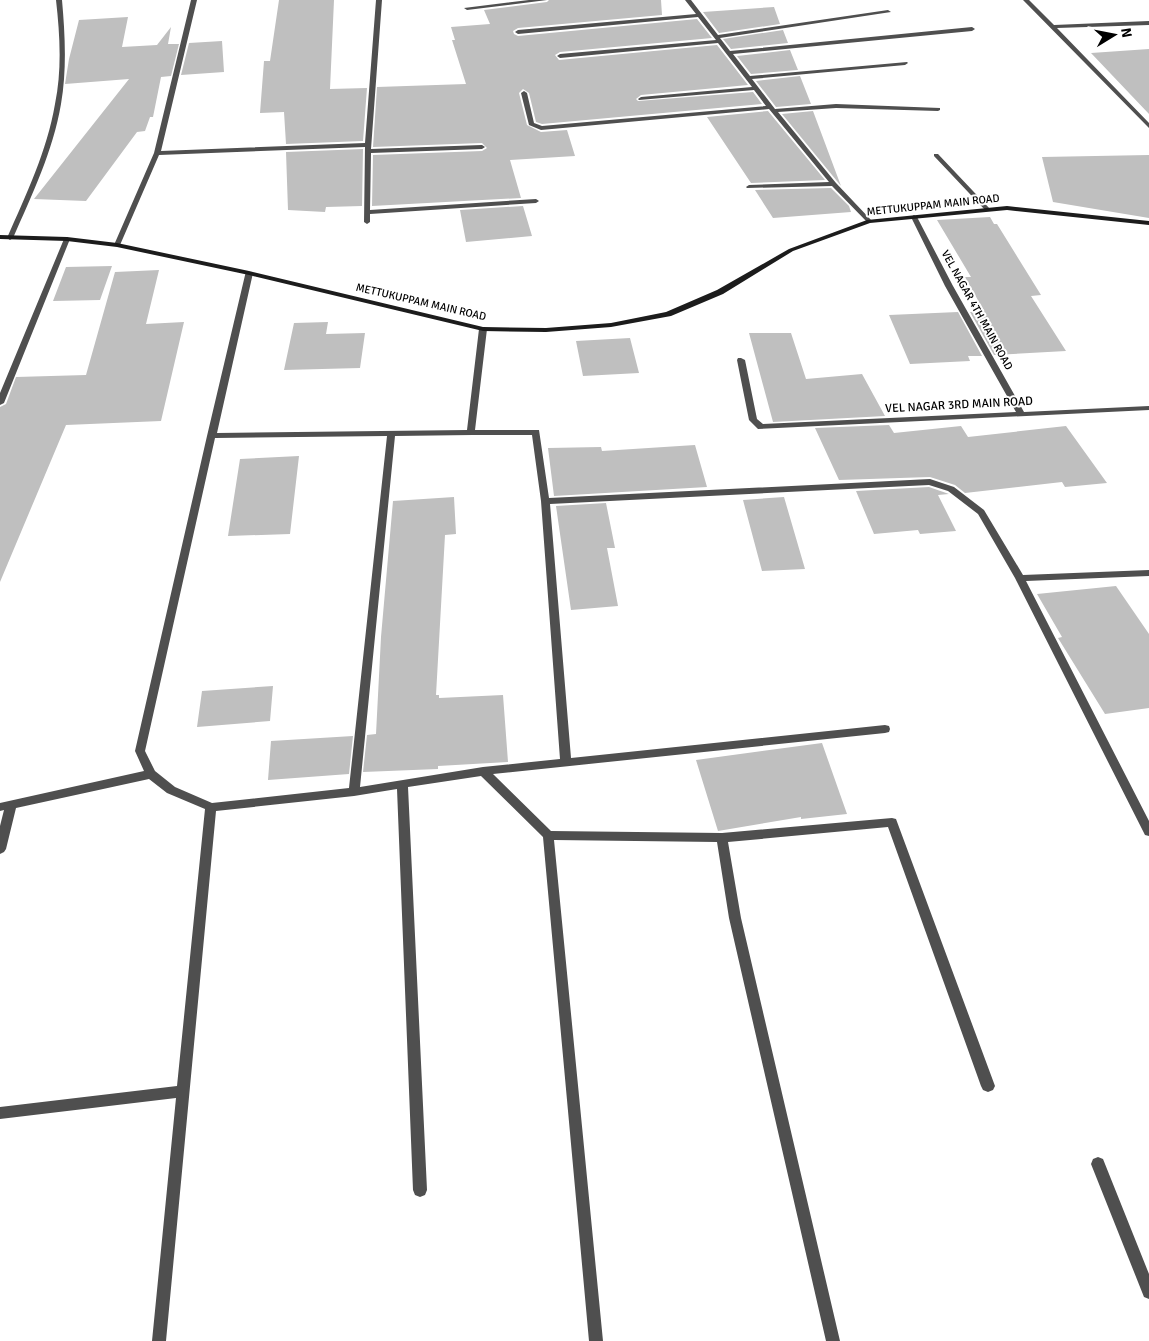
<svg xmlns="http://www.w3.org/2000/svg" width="1149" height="1341" font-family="Signika,sans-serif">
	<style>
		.building { fill: #bfbfbf }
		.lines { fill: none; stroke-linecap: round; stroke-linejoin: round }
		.minor { fill: #4f4f4f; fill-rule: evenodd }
		.secondary { fill: #1c1c1c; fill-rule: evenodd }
		.labels { text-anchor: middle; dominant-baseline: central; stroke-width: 4; stroke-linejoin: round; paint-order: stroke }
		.far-street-label { font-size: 11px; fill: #000; stroke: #fff }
		.street-label { font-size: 12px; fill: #000; stroke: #fff }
	</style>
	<rect width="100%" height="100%" fill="#fff"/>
	<path class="building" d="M279,0H334L330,89L367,88L363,141L286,144L284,112L260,113L264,61H270Z
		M549,0H661L662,15L518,28L513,31L514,34L518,36L697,19L712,38L560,52L555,55L559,60L717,45L748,85L641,95L636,99L638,101L753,92L762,104L542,124L536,122L529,93L523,89L519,93L527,125L541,132L567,130L575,156L510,160L521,198L372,206L373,155L482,151L487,148L482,143L373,147L377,87L466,84L452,40H455L451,27L490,24L484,10L547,2Z
		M774,7L780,24L719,33L703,12Z
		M128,17L122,47L157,45L171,27L168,44H179L171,76L161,77L153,117H150L145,131L137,132L86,201L34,199L129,79L65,84L69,59L79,20Z
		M783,30L788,43L731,49L723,39Z
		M222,41L224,72L181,75L189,43Z
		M1149,49V114L1091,53Z
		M790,50L798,70L751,74L737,56Z
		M800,76L811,104L776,107L756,81Z
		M768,111L825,180L751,183L707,117Z
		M813,111L841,186L782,114Z
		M363,149L362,206L326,207L325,212L288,210L286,152Z
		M1149,155V218L1053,202L1042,157Z
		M831,188L849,206L851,212L773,218L755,190Z
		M523,206L532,236L466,242L460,210Z
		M990,217L994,224H997L1041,295L1031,296L1066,351L994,355L970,312L984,311L965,277H971L937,220Z
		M112,266L100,300L53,301L66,267Z
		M159,270L146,324L184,322L161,421L66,425L0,582V407L6,404L16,377L86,375L115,272Z
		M958,312L982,356H968L970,361L910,364L889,315Z
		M328,322L326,334L365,333L360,368L284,370L294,323Z
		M749,333H791L806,379L862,374L885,416L773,422Z
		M630,338L639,373L583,376L576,341Z
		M889,425L894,433L961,426L968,437L1066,426L1107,483L1065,487L1062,482L965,493L955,485L930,477L839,480L815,428Z
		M695,445L707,487L554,496L548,448L601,447L602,451Z
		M299,456L290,534L228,536L240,459Z
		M929,487L949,494L938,495L956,531L920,534L918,530L874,534L856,491Z
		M454,497L456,534L445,535L436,695H439V698L503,695L508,762L438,766V769L363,772L367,735L376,734L381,637L393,501Z
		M784,497L805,569L762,571L743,500Z
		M606,503L615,548H607L618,606L571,610L556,506Z
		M1116,586L1149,634V708L1105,714L1058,638L1062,637L1037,594Z
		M273,686L270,721L197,727L202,691Z
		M353,736L349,774L268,780L271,741Z
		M822,743L847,814L801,819V817L718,831L696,760Z"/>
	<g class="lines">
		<path class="minor" d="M56,0H62C65,34 67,69 61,104C53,151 32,195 13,238L10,240L7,238C26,195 47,151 55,104C62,70 60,35 56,0Z
			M191,0H197L161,151L365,143L376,0H382L371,149L482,145L485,147L482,149L371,153L370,210L536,199L539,201L536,203L370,214V222L367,224L364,222L365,147L159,155L120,245L115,246L114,245L154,153Z
			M529,0H547L467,10L464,8Z
			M685,0H691L718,35L888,10L891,12L720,38L730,51L972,27L975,29L972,31L733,54L750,76L907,62L908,63L905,65L752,79L775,109L836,104L940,108V110L938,111L836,108L778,112L836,183L871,220L872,221L869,223L867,222L832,186L747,188L746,187L749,185L829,182L769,109L541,130L529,125L521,93L524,91L527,93L534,123L542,126L766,106L754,90L639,100L638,99L641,97L752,87L718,43L560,58L557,56L560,54L716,40L698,17L518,34L515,32L518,30L696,14Z
			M1023,0H1029L1054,25L1149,21V25L1057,28L1149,123V128Z
			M934,154H938L990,209V211H986L934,156Z
			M914,215L917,217L953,286L1024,412L1149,406V410L758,429L749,420L737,360L738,358H741L745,360L757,419L763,424L1016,412L945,286L911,217Z
			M67,237L70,239L4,403L0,405V393L64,239Z
			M246,271L253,273L217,433L467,430L479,329L483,327L487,329L475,430H539L549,498L930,479L954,487L984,510L1023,575L1149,570V576L1026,581L1149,821V836L1145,835L1015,578L978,514L948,491L929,485L550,504L571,758L885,725L889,726L890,729L889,732L885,733L493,774L551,831L722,833L892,818L896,819L995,1086L993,1090L988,1092L983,1090L981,1086L888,827L728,842L741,918L840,1341H826L729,918L717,842L554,840L603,1341H589L543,837L481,776L408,787L427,1190L425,1195L420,1197L415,1195L413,1190L397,789L354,796L216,811L166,1341H152L176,1098L0,1119V1107L177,1086L205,809L167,793L149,779L16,808L6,849L4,852L0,854V826L4,810L0,811V803L144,771L135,751L207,436ZM472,435H532L541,501L560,759L483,767L360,787L395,436ZM387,436L349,788L212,803L175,787L155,771L145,751L215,438Z
			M1098,1157L1103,1159L1149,1274V1299L1144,1297L1091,1164L1093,1159Z"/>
		<path class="secondary" d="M1007,206L1149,221V225L1007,210L870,223L793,251L723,294L671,316L611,327L546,332L483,331L249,275L117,247L67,241L0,239V235L67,237L117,243L249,271L483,327L546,328L611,323L666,312L717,290L789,249L867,220Z"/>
	</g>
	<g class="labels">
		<g class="far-street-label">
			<text transform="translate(933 205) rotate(-6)">METTUKUPPAM MAIN ROAD</text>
			<text transform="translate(421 302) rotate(13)">METTUKUPPAM MAIN ROAD</text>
			<text transform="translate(977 310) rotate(61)">VEL NAGAR 4TH MAIN ROAD</text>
		</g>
		<g class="street-label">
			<text transform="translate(959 405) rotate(-3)">VEL NAGAR 3RD MAIN ROAD</text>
		</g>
	</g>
	<g transform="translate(1114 35) rotate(80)" stroke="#ffffff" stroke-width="4" paint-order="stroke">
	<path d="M0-4L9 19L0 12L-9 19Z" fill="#000000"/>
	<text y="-8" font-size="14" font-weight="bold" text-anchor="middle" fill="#000000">N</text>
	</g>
</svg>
